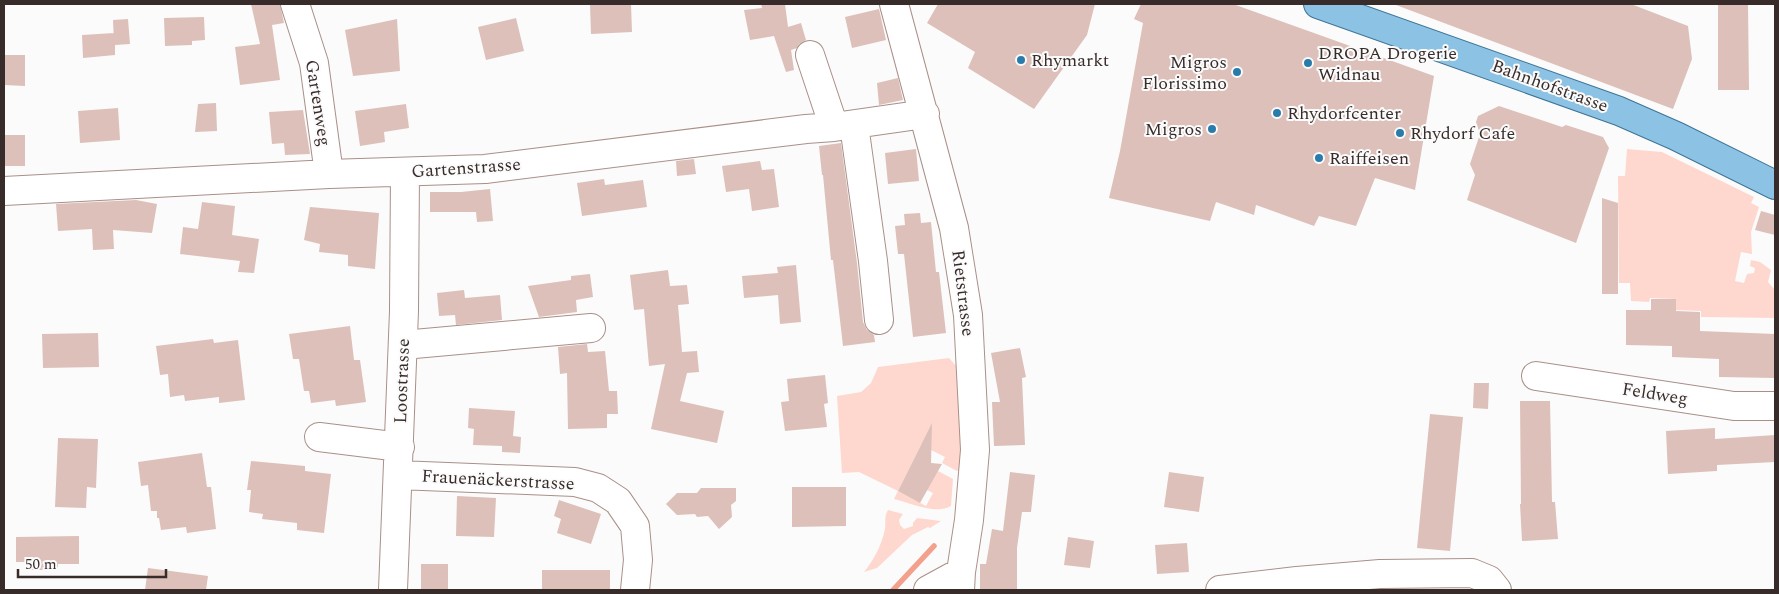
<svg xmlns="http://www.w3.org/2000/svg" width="1779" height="594" font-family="Spectral,serif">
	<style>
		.green { fill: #fed8ce }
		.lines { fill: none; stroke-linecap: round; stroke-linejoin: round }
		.stream { stroke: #f3a18d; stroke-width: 5.5 }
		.building { fill: #ddc0b9 }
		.minor-casing { stroke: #aa8f88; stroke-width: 30 }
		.major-casing { stroke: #3d7497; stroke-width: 30 }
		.minor { stroke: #fff; stroke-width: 28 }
		.major { stroke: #8cc2e4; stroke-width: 28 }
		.poi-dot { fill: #297bac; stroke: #fbfbfb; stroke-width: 2 }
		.labels { text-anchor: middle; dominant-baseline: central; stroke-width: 4; stroke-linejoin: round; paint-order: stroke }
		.poi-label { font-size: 18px; fill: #382c2a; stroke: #fbfbfb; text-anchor: start }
		.street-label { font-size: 18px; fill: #382c2a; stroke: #fbfbfb }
	</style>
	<rect width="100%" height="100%" fill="#fbfbfb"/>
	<path class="green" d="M1627,149L1662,152L1754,197L1751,203L1759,207L1751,232L1752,254L1741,252L1735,281L1744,283L1747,274L1754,273L1755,268L1750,266L1751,260L1760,262L1771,270L1768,282L1775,290V318L1701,317V311L1676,310V299L1650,298L1649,302L1631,301L1630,283H1619L1618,176H1625Z
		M949,358L958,368L962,467L957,471L942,463L945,457L921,445L898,491L926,506L933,493L925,489L938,471L953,479L951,506C936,515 910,503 894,499L898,491L859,472L842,473L837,396L861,392L871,383L878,367Z
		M888,510L903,514L899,520L900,525L904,529L913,526V523L917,518L941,521L930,528L928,527L912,535L877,568L864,572C874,560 882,544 885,529C886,521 884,517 888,510Z"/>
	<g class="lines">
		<path class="stream" d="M893,590L934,546"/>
	</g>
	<path class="building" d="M251,4H280L284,23L272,25L280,80L240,85L235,47L260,44Z
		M590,4H631L632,32L591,34Z
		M761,4H785L788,27L801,23L806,40L799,44L797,48L791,50L794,70L786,72L774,36L750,40L744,10L762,8Z
		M938,4H1095L1087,35L1034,109L968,68L975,52L927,23Z
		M1141,4H1233L1434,76L1415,190L1375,178L1356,226L1319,216L1314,226L1256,205L1254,215L1216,202L1210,221L1109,198L1120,151L1143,23L1134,19Z
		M1396,4H1631L1688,26L1692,59L1673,109L1396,5Z
		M1718,4H1748L1749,90H1718Z
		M879,9L886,40L852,48L845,17Z
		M204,17L205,40L192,41V45L165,46L164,18Z
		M516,18L524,51L486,60L478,27Z
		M128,19L130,44L115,45V55L83,58L82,35L114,33V42L113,20Z
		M397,19L400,71L353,76L345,30Z
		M4,55H25V86L4,85Z
		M898,78L903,100L879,105L877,83Z
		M216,103L217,131L195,132L198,104Z
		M406,104L409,128L384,132L385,142L360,146L355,111Z
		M1499,106L1562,127L1566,125L1603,137L1609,148L1576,243L1467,200L1475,175L1470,164L1480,134L1476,122L1478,116Z
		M118,108L120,140L80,143L78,111Z
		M303,110L310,154L285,155L284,143L272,144L269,112Z
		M4,135H25V166H4Z
		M841,143L857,263L863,322L867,330L874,335L875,342L843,346L833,260H831L823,175H822L819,146Z
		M916,149L919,181L888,184L885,153Z
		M694,159L696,174L677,176L676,161Z
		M760,161L762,170L774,169L779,207L752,211L749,189L726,192L722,166Z
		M604,179L605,185L643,180L647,207L582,216L577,183Z
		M490,189L493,221L477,222L476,212H430V192H461Z
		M1602,198L1618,203V294H1602Z
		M136,200L157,204L152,233L113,230L114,249L93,250L92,229L58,231L56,204Z
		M202,202L235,206L232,235L259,239L254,273L238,272L240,261L180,254L183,227L198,229Z
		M310,207L379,213L375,269L348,266V255L319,252L320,244L304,240Z
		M1761,211L1775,215V235L1755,230Z
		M920,213L921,223L931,222L936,272H939L946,333L913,337L904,254H898L895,226L905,225L904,214Z
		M796,265L801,322L780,324L778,295L744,298L742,276L778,273L777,267Z
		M668,270L670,286L687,285L689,304L678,305L682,352L697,351L699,372L687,373L680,401L724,411L717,443L651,429L665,364L649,366L644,309L634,310L630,275Z
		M590,274L593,297L576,300L577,312L539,317L528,286L571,280V276Z
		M464,290L465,298L500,295L502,320L456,325L455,315L439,316L437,293Z
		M1651,299H1676V311L1700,312V331L1775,334V378L1719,377V359L1672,357V346L1626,345V310H1651Z
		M350,326L354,360H360L366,402L336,406L335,400L311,403L309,391H304L299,359H293L289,334Z
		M98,333L99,367L43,368L42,334Z
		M213,339L214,343L238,340L245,400L219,403V397L185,401L184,395L170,397L168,374L160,375L156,346Z
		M587,344L588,352L605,351L609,391H617L618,414H607V428L568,429L567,373L560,374L558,347Z
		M1020,348L1026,377L1022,378L1025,445L994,446L992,402H1000L991,353Z
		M825,375L828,403L824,404L827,427L785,431L781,402L789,401L787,379Z
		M1474,383H1489L1488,409L1473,408Z
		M1520,401H1550L1552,502H1555L1558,539L1522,541L1520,504H1521Z
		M469,408L515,411L513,436L521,437L520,453L502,452V446L473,445L474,429L468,428Z
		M1430,414L1463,417L1450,551L1417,548Z
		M932,423L931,463L942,464L920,503L898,491Z
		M1715,428V439L1775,435V462L1717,465V471L1668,474L1666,431Z
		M58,438L98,439L96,488L87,487L86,508L55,507Z
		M202,453L207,487H211L216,529L187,533L186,527L161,530L159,518H157V511H151L148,485L141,486L138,462Z
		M251,461L305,466V471L331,474L324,533L297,530V523L262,519L263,514L249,512L251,490H247Z
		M1010,472L1035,475L1031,512H1022L1017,548V590H980V564H986L992,529L1003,531Z
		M1169,472L1204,477L1199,512L1164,507Z
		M792,487H846V526L792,527Z
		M701,488H736V501L731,505L732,517L719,529L708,516L697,517L695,514L677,515L666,504L677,493H697Z
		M457,496L496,498L494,537L456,536Z
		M559,500L601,514L591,544L557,533L561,519L554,516Z
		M79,536V564H58V570H31V562H16V537Z
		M1068,537L1094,541L1090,568L1064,565Z
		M1187,543L1189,572L1157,574L1155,545Z
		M421,564H448V590H421Z
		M148,568L208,576L206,590H145Z
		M542,570H610V590H542Z"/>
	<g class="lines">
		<defs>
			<path id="minor" d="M295,4L314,63L329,174
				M894,4L954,228L968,315L975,450L969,520L961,572L960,590
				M810,55L834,127
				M854,125L873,261L879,320
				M4,191L329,174L485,169L806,129L834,127L925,114
				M403,345L591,328
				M1536,376L1734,406H1775
				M319,437L400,447
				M398,475L575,482L598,488L618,501L635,526L638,560L635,590
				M393,590L404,311L405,173
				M928,590L961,572
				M1220,590L1297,581L1380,574L1472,573L1489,580L1497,590"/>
			<path id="major" d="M1318,4L1619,111L1676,136L1775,185"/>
		</defs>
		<use href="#minor" class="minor-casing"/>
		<use href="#major" class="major-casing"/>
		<use href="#minor" class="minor"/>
		<use href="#major" class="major"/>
	</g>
	<g class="poi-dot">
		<circle cx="1021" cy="60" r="5"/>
		<circle cx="1308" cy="63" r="5"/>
		<circle cx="1237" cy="72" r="5"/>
		<circle cx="1277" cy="113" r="5"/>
		<circle cx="1212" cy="129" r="5"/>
		<circle cx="1400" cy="133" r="5"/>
		<circle cx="1319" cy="158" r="5"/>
	</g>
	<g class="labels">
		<g class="poi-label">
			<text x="1318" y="53">DROPA Drogerie<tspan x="1318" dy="21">Widnau</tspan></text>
			<text x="1031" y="60">Rhymarkt</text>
			<text x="1227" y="62" text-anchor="end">Migros<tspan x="1227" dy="21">Florissimo</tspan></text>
			<text x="1287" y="113">Rhydorfcenter</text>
			<text x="1202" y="129" text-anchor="end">Migros</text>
			<text x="1410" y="133">Rhydorf Cafe</text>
			<text x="1329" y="158">Raiffeisen</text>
		</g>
		<g class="street-label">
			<text transform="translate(1550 86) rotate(20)">Bahnhofstrasse</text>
			<text transform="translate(318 103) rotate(81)">Gartenweg</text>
			<text transform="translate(466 168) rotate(-4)">Gartenstrasse</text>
			<text transform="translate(963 293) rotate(83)">Rietstrasse</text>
			<text transform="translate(402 381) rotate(-88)">Loostrasse</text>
			<text transform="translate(1655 394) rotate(9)">Feldweg</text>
			<text transform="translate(498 480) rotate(3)">Frauenäckerstrasse</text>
		</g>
	</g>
	<rect width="1779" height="594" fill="none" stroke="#382c2a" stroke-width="10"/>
	<path d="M18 569v8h148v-8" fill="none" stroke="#382c2a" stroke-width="2.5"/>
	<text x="25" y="569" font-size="15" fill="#382c2a" stroke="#fbfbfb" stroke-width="4" paint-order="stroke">50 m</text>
</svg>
